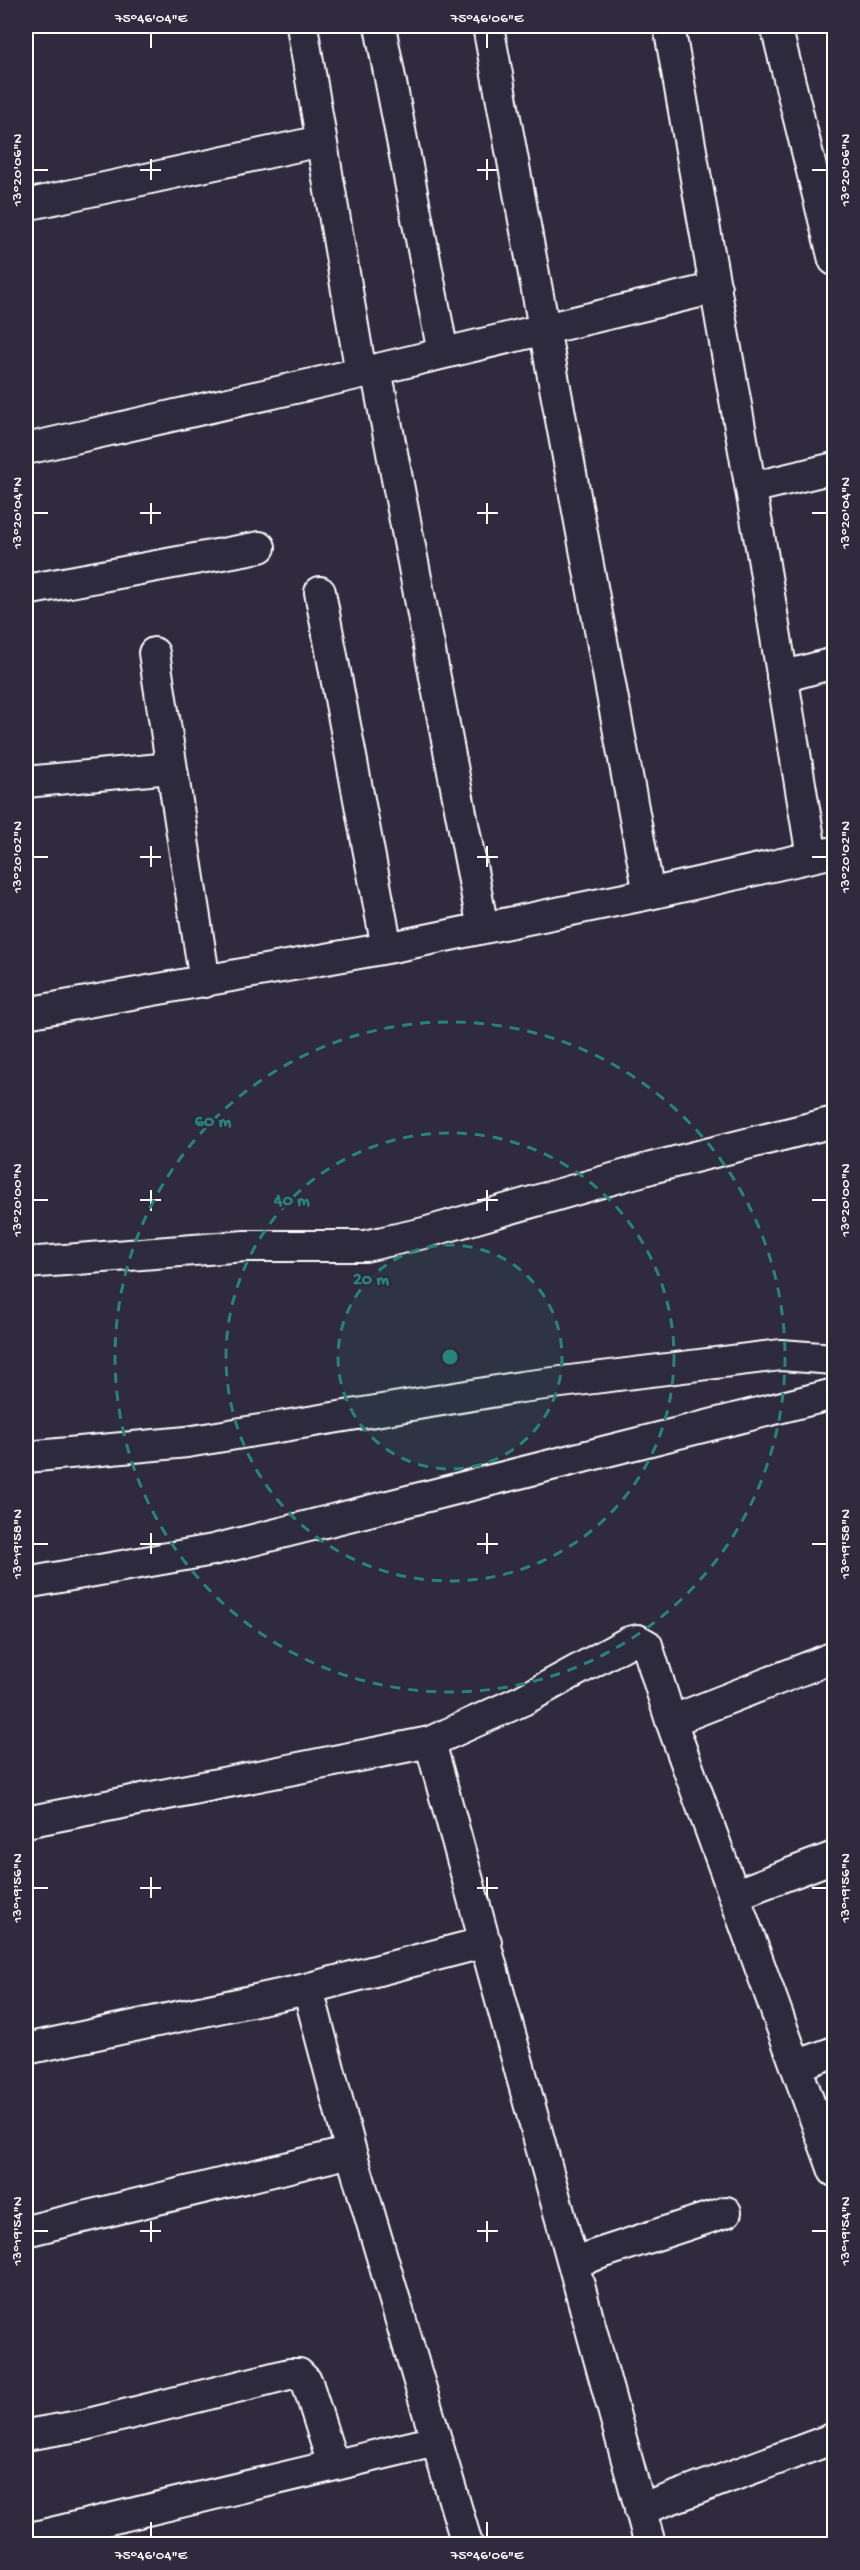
<svg xmlns="http://www.w3.org/2000/svg" width="860" height="2570" font-family="'Gochi Hand',sans-serif">
	<style>
		.lines { fill: none; stroke-linecap: round; stroke-linejoin: round }
		.minor-casing { stroke: #fff; stroke-width: 34 }
		.minor { stroke: #2f2a3d; stroke-width: 30 }
		.ticks { fill: none; stroke: #fff; stroke-width: 2 }
		.ring { fill: none; stroke: #27847c; stroke-width: 3; stroke-dasharray: 10 8 }
		.centre { fill: #27847c; stroke: #2f2a3d; stroke-width: 3 }
		.ring-label { font-size: 18px; text-anchor: middle; font-weight: bold; fill: #27847c; stroke: #2f2a3d; stroke-width: 5; stroke-linejoin: round; paint-order: stroke }
		.neatline { fill: none; stroke: #fff; stroke-width: 2 }
		.ticks-label { font-size: 15px; text-anchor: middle; fill: #fff }
	</style>
	<rect width="100%" height="100%" fill="#2f2a3d"/>
	<filter id="ink" filterUnits="userSpaceOnUse"><feTurbulence type="fractalNoise" baseFrequency=".0167" numOctaves="2"/><feDisplacementMap in="SourceGraphic" scale="12" xChannelSelector="R" yChannelSelector="G"/><feConvolveMatrix kernelMatrix="1 2 1 2 8 2 1 2 1" color-interpolation-filters="sRGB"/></filter>
	<g filter="url(#ink)">
		<g class="lines">
			<defs>
				<path id="minor" d="M302,26L361,373
					M380,26L443,353
					M488,26L649,894
					M669,26L763,558L812,857
					M776,26L834,260
					M26,205L321,141
					M376,369L483,928
					M26,449L361,373L716,288
					M751,488L834,468
					M26,590L260,547
					M320,592L387,948
					M154,653L205,982
					M782,677L834,663
					M26,782L170,768
					M26,1013L387,948L649,894L834,852
					M26,1263L245,1246H365L424,1233L651,1168L834,1122
					M26,1457L187,1442L521,1387L781,1355L834,1359
					M26,1583L213,1550L834,1394
					M671,1721L834,1657
					M430,1742L650,2544
					M26,1822L430,1742L523,1700L629,1642L638,1640L647,1645L671,1721L834,2171
					M734,1895L834,1857
					M308,1989L351,2152L467,2544
					M26,2049L298,1991L486,1942
					M796,2066L834,2052
					M26,2231L351,2152
					M574,2262L726,2212
					M26,2435L84,2425L289,2374H299L307,2382L333,2465
					M640,2510L832,2439
					M26,2539L436,2441"/>
			</defs>
			<use href="#minor" class="minor-casing"/>
			<use href="#minor" class="minor"/>
		</g>
	</g>
	<path class="ticks" d="M151,33V48M487,33V48M151,159V180M487,159V180M33,170H48M140,170H161M477,170H498M812,170H827M151,503V524M487,503V524M33,513H48M140,513H161M477,513H498M812,513H827M151,846V867M487,846V867M33,857H48M140,857H161M477,857H498M812,857H827M151,1190V1211M487,1190V1211M33,1200H48M140,1200H161M477,1200H498M812,1200H827M151,1533V1554M487,1533V1554M33,1544H48M140,1544H161M477,1544H498M812,1544H827M151,1877V1898M487,1877V1898M33,1888H48M140,1888H161M477,1888H498M812,1888H827M151,2221V2242M487,2221V2242M33,2231H48M140,2231H161M477,2231H498M812,2231H827M151,2522V2537M487,2522V2537"/>
	<circle cx="450" cy="1357" r="112" fill="#27847c" fill-opacity=".12"/>
	<g class="ring">
		<circle cx="450" cy="1357" r="112"/>
		<circle cx="450" cy="1357" r="224"/>
		<circle cx="450" cy="1357" r="335"/>
	</g>
	<circle cx="450" cy="1357" r="9" class="centre"/>
	<g class="ring-label">
		<text x="213" y="1126">60 m</text>
		<text x="292" y="1205">40 m</text>
		<text x="371" y="1284">20 m</text>
	</g>
	<rect width="860" height="2570" fill="none" stroke="#2f2a3d" stroke-width="66"/>
	<rect x="33" y="33" width="794" height="2504" class="neatline"/>
	<g class="ticks-label">
		<text x="151" y="22">75°46'04"E</text>
		<text x="487" y="22">75°46'06"E</text>
		<text transform="translate(16 170) rotate(-90)" y="5">13°20'06"N</text>
		<text transform="translate(844 170) rotate(-90)" y="5">13°20'06"N</text>
		<text transform="translate(16 513) rotate(-90)" y="5">13°20'04"N</text>
		<text transform="translate(844 513) rotate(-90)" y="5">13°20'04"N</text>
		<text transform="translate(16 857) rotate(-90)" y="5">13°20'02"N</text>
		<text transform="translate(844 857) rotate(-90)" y="5">13°20'02"N</text>
		<text transform="translate(16 1200) rotate(-90)" y="5">13°20'00"N</text>
		<text transform="translate(844 1200) rotate(-90)" y="5">13°20'00"N</text>
		<text transform="translate(16 1544) rotate(-90)" y="5">13°19'58"N</text>
		<text transform="translate(844 1544) rotate(-90)" y="5">13°19'58"N</text>
		<text transform="translate(16 1888) rotate(-90)" y="5">13°19'56"N</text>
		<text transform="translate(844 1888) rotate(-90)" y="5">13°19'56"N</text>
		<text transform="translate(16 2231) rotate(-90)" y="5">13°19'54"N</text>
		<text transform="translate(844 2231) rotate(-90)" y="5">13°19'54"N</text>
		<text x="151" y="2559">75°46'04"E</text>
		<text x="487" y="2559">75°46'06"E</text>
	</g>
</svg>
